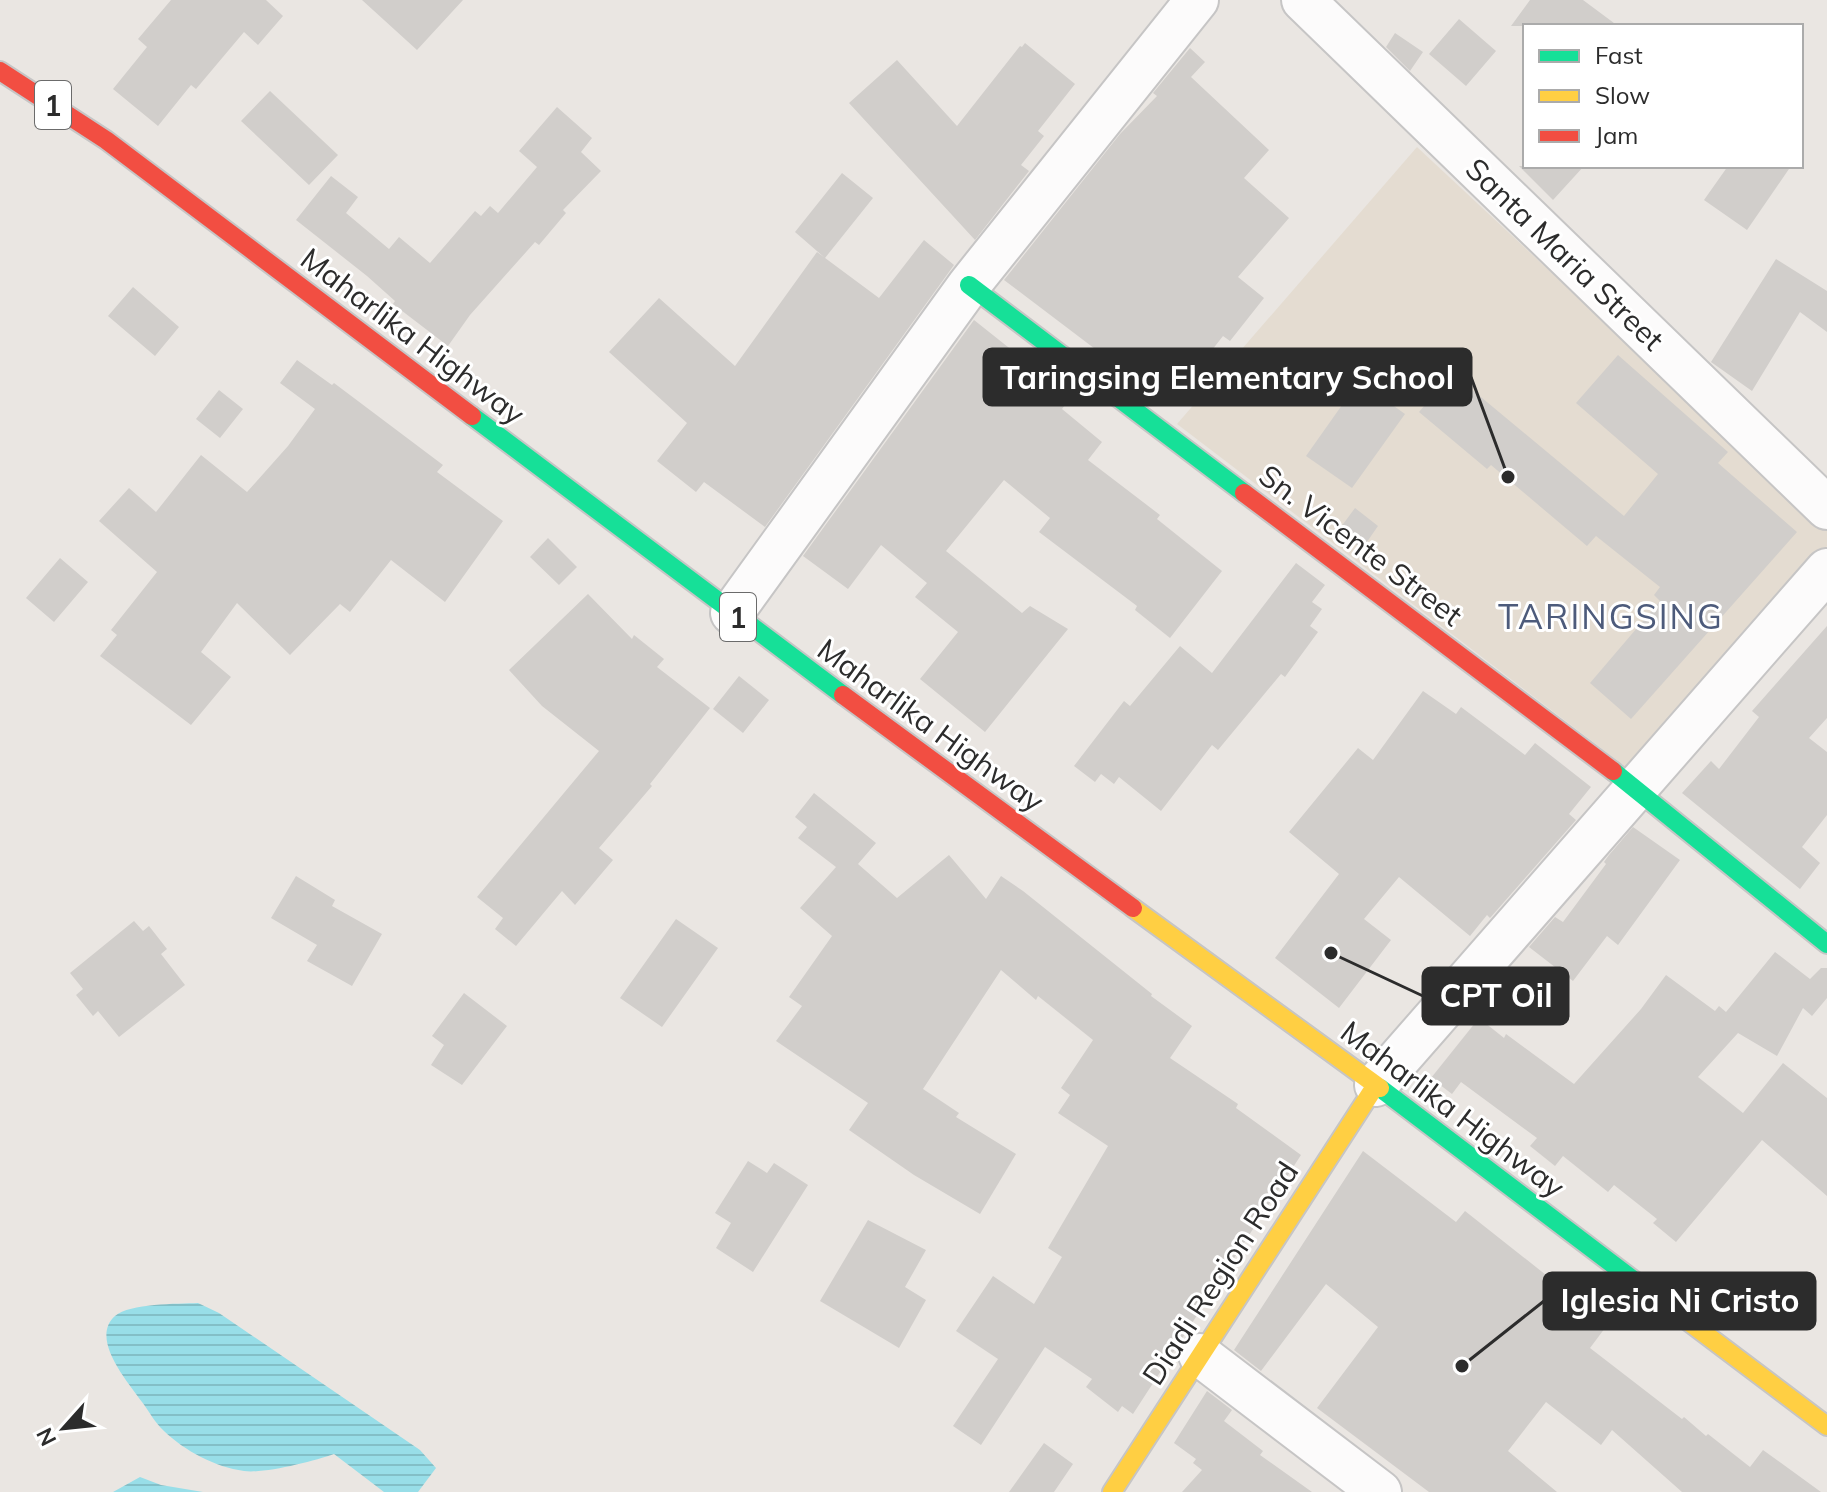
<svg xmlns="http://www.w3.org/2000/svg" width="1827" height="1492" font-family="Mulish,sans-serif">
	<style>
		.education { fill: #e4dcd1 }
		.water { fill: url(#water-rules) }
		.building { fill: #d1cecb }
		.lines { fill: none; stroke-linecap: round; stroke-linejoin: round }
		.street-casing { stroke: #c6c5c5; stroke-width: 46 }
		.fast-casing { stroke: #c6c5c5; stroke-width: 22 }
		.slow-casing { stroke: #c6c5c5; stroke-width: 22 }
		.jam-casing { stroke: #c6c5c5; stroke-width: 22 }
		.street { stroke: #fcfbfb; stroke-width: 42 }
		.fast { stroke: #16e098; stroke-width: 18 }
		.slow { stroke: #ffcf43; stroke-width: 18 }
		.jam { stroke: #f24e42; stroke-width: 18 }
		.labels { text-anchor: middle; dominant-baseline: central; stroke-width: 6; stroke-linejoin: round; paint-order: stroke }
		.shield { fill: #fff; stroke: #6b6b6b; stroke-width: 2 }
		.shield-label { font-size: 28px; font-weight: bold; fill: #2c2c2c }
		.street-label { font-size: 30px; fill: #2c2c2c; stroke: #fff }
		.quarter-label { font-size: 34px; letter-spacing: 2px; fill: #4d5b7b; stroke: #fff }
		.leader { fill: none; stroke: #2c2c2c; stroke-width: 3 }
		.callout-dot { fill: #2c2c2c; stroke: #fff; stroke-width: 3 }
		.callout { fill: #2c2c2c; stroke: #2c2c2c; stroke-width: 3 }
		.callout-label { font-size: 32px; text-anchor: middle; font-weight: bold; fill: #fff }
	</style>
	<defs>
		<pattern id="water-rules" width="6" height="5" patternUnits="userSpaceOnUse" patternTransform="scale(2)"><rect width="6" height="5" fill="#98dee8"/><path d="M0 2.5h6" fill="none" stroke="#83bfc7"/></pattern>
	</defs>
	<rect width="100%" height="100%" fill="#eae6e2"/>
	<path class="education" d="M1417,147L1827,530V546L1635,774L1177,424Z"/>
	<path class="water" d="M198,1303L219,1313L420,1450L436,1468L418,1492H384L334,1454C314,1461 264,1474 244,1471C215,1467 185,1451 164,1431C155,1423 149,1411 142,1402C129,1383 89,1339 115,1316C130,1303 177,1304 198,1303Z
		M140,1477L161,1485L203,1492H113Z"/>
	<path class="building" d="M171,0H266L283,16L258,45L244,32L196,89L191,85L158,126L113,89L147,47L138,39Z
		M362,0H463L417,50Z
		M1530,0H1583L1618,26H1511Z
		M1459,19L1496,51L1466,86L1429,54Z
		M1395,33L1423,52L1410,71L1386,47Z
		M1025,43L1075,84L1038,131L1044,136L1021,165L1029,171L975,240L849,103L897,60L957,126L1020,46L1022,47Z
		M1190,48L1205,62L1191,77L1269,150L1244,178L1289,218L1238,277L1264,298L1230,341L1223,336L1169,405L1004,280L1120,134L1157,96L1153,93Z
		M270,91L338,155L309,185L241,121Z
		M557,107L592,138L581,152L601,171L563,210L566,213L539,245L535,242L470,315L448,346L393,304L395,301L367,276L296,220L331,176L358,197L346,213L389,249L399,237L430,263L475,211L481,216L490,206L498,213L537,167L519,151Z
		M1519,166H1584L1553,200Z
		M1728,166H1791L1747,230L1704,200Z
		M842,173L873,198L825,258L795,232Z
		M924,240L954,265L765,527L704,482L696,492L657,461L687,423L609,352L659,298L735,366L817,252L879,298Z
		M1776,259L1827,291V332L1800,312L1752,391L1711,362Z
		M133,287L179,327L155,356L108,316Z
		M974,320L1071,397L1062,409L1102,442L1088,460L1160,515L1157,519L1222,571L1170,638L1135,610L1137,606L1039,532L1050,518L1004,480L946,551L1022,613L1030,606L1068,629L985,732L920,679L958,632L915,597L927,583L881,545L848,589L803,556Z
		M1618,355L1728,452L1718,463L1797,532L1631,719L1590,683L1660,601L1654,595L1660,587L1596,536L1587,546L1491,465L1487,469L1419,412L1452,373L1624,516L1658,474L1576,403Z
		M297,360L332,385L334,383L443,465L437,472L503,521L445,602L391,560L350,612L340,604L290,655L237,603L201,652L231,677L191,725L100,656L117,635L111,630L157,572L99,521L129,488L156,512L201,455L247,492L288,446L315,409L280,383Z
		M1359,381L1405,414L1352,488L1306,456Z
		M219,390L243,409L220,438L196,419Z
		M1355,508L1378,526L1362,549L1338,531Z
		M548,538L577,567L559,585L530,557Z
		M60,558L88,582L54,622L26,598Z
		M1296,563L1325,585L1312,602L1322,609L1310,626L1318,632L1285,677L1281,674L1218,750L1212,745L1161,811L1119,777L1114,784L1101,774L1095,782L1074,766L1124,701L1130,706L1180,646L1212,673Z
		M588,594L632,639L634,635L664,659L657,667L710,708L650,784L652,786L599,848L613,860L575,905L562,891L516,946L495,929L503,918L477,897L599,751L542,706L509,670Z
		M1827,626V718L1809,738L1827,752V815L1802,847L1820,863L1800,889L1682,793L1711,761L1719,769L1759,717L1752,711Z
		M739,676L769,700L743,733L713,709Z
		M1423,691L1456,714L1461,707L1525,755L1535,743L1591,787L1569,814L1576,820L1490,918L1487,915L1470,936L1399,877L1364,919L1391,940L1339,1008L1275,958L1339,874L1289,832L1358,748L1373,760Z
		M814,793L876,843L858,864L897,898L949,855L986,899L1001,876L1023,891L1152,994L1151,996L1192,1026L1170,1058L1238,1104L1236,1108L1301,1155L1133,1414L1122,1406L1118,1412L1086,1387L1092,1379L1045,1347L981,1445L953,1426L998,1359L956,1331L993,1276L1034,1304L1062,1257L1048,1248L1108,1146L1058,1113L1070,1095L1061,1088L1093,1040L1038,996L1036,1000L1001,970L923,1089L959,1113L956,1117L1016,1154L980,1214L914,1175L849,1130L868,1103L776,1041L802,1006L789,997L832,936L800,908L836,867L798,838L807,827L795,817Z
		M1633,827L1680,860L1618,945L1607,936L1573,981L1529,947L1555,917L1563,922L1606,864L1604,862L1609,855Z
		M296,876L335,900L332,906L382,934L352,986L307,961L317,945L271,918Z
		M676,919L718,948L662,1027L620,998Z
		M134,921L143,931L149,926L167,949L161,954L185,985L119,1037L98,1011L93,1016L76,995L83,989L70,973Z
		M1775,952L1810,979L1821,968H1827V998L1812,1016L1803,1008L1777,1056L1738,1033L1698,1077L1743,1113L1783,1063L1827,1098V1196L1762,1140L1676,1242L1653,1223L1657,1219L1614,1185L1608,1192L1563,1156L1555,1166L1530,1146L1537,1138L1461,1082L1452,1094L1431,1078L1479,1018L1504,1038L1506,1034L1574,1084L1641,1009L1666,975L1715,1011L1719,1006L1726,1012Z
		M464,993L507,1026L462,1085L431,1065L444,1045L432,1036Z
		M1363,1151L1456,1222L1465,1211L1608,1324L1590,1348L1682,1419L1684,1417L1706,1436L1708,1434L1750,1467L1763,1450L1821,1492H1682L1612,1430L1601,1445L1546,1402L1508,1451L1557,1492H1429L1317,1408L1378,1327L1326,1284L1261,1371L1234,1350Z
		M748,1161L767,1173L774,1163L808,1185L753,1272L716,1248L731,1223L715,1213Z
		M868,1220L926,1250L905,1287L926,1300L899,1348L820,1301Z
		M1207,1391L1232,1410L1224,1421L1263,1451L1260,1455L1312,1492H1182L1202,1470L1193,1463L1196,1459L1174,1443Z
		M1044,1443L1073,1464L1054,1492H1009Z"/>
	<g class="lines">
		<defs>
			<path id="street" d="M1303,0L1827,508
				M732,613L969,285L1197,0
				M1376,1085L1827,570
				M1200,1355L1380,1492"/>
			<path id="fast" d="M969,285L1244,493
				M472,416L843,695
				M1613,771L1827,944
				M1380,1088L1640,1285"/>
			<path id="slow" d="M1133,908L1380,1088
				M1640,1285L1827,1426
				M1112,1492L1376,1085"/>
			<path id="jam" d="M0,71L106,140L472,416
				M1244,493L1613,771
				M843,695L1133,908"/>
		</defs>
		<use href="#street" class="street-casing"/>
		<use href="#fast" class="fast-casing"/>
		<use href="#slow" class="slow-casing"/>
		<use href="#jam" class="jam-casing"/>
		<use href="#street" class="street"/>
		<use href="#fast" class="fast"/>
		<use href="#slow" class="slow"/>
		<use href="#jam" class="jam"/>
	</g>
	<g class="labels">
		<g class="shield">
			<rect x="35" y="81" width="36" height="48" rx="6"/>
			<rect x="720" y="593" width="36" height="48" rx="6"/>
		</g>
		<g class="shield-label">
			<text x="53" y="105">1</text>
			<text x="738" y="617">1</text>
		</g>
		<g class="street-label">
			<text transform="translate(1565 254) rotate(44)">Santa Maria Street</text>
			<text transform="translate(413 336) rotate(37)">Maharlika Highway</text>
			<text transform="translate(1361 545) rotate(37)">Sn. Vicente Street</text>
			<text transform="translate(931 725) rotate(36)">Maharlika Highway</text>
			<text transform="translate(1453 1109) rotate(37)">Maharlika Highway</text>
			<text transform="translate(1220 1273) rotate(-57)">Diadi Region Road</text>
		</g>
		<g class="quarter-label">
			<text x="1611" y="616">TARINGSING</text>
		</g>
	</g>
	<path class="leader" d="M1508 477L1471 377M1331 953L1423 996M1462 1366L1544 1301"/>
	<g class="callout-dot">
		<circle cx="1508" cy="477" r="8"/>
		<circle cx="1331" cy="953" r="8"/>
		<circle cx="1462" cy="1366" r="8"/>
	</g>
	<g class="callout">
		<rect x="984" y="349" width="487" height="56" rx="8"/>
		<rect x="1423" y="968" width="145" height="56" rx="8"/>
		<rect x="1544" y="1273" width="271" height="56" rx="8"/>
	</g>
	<g class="callout-label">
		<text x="1227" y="389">Taringsing Elementary School</text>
		<text x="1496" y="1007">CPT Oil</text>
		<text x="1680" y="1312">Iglesia Ni Cristo</text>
	</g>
	<rect x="1523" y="24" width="280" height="144" fill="#ffffff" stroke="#ababab" stroke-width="2"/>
	<rect x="1539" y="50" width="40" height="12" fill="#16e098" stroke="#ababab" stroke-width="2"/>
	<text x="1595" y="64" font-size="24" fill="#2c2c2c">Fast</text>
	<rect x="1539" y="90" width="40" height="12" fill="#ffcf43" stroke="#ababab" stroke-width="2"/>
	<text x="1595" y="104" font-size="24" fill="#2c2c2c">Slow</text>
	<rect x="1539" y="130" width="40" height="12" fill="#f24e42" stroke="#ababab" stroke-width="2"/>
	<text x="1595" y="144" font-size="24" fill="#2c2c2c">Jam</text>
	<g transform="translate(64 1428) rotate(243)" stroke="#ffffff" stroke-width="6" paint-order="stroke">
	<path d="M0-6L14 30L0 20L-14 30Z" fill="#2c2c2c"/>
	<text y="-12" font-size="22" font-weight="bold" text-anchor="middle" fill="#2c2c2c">N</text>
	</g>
</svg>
